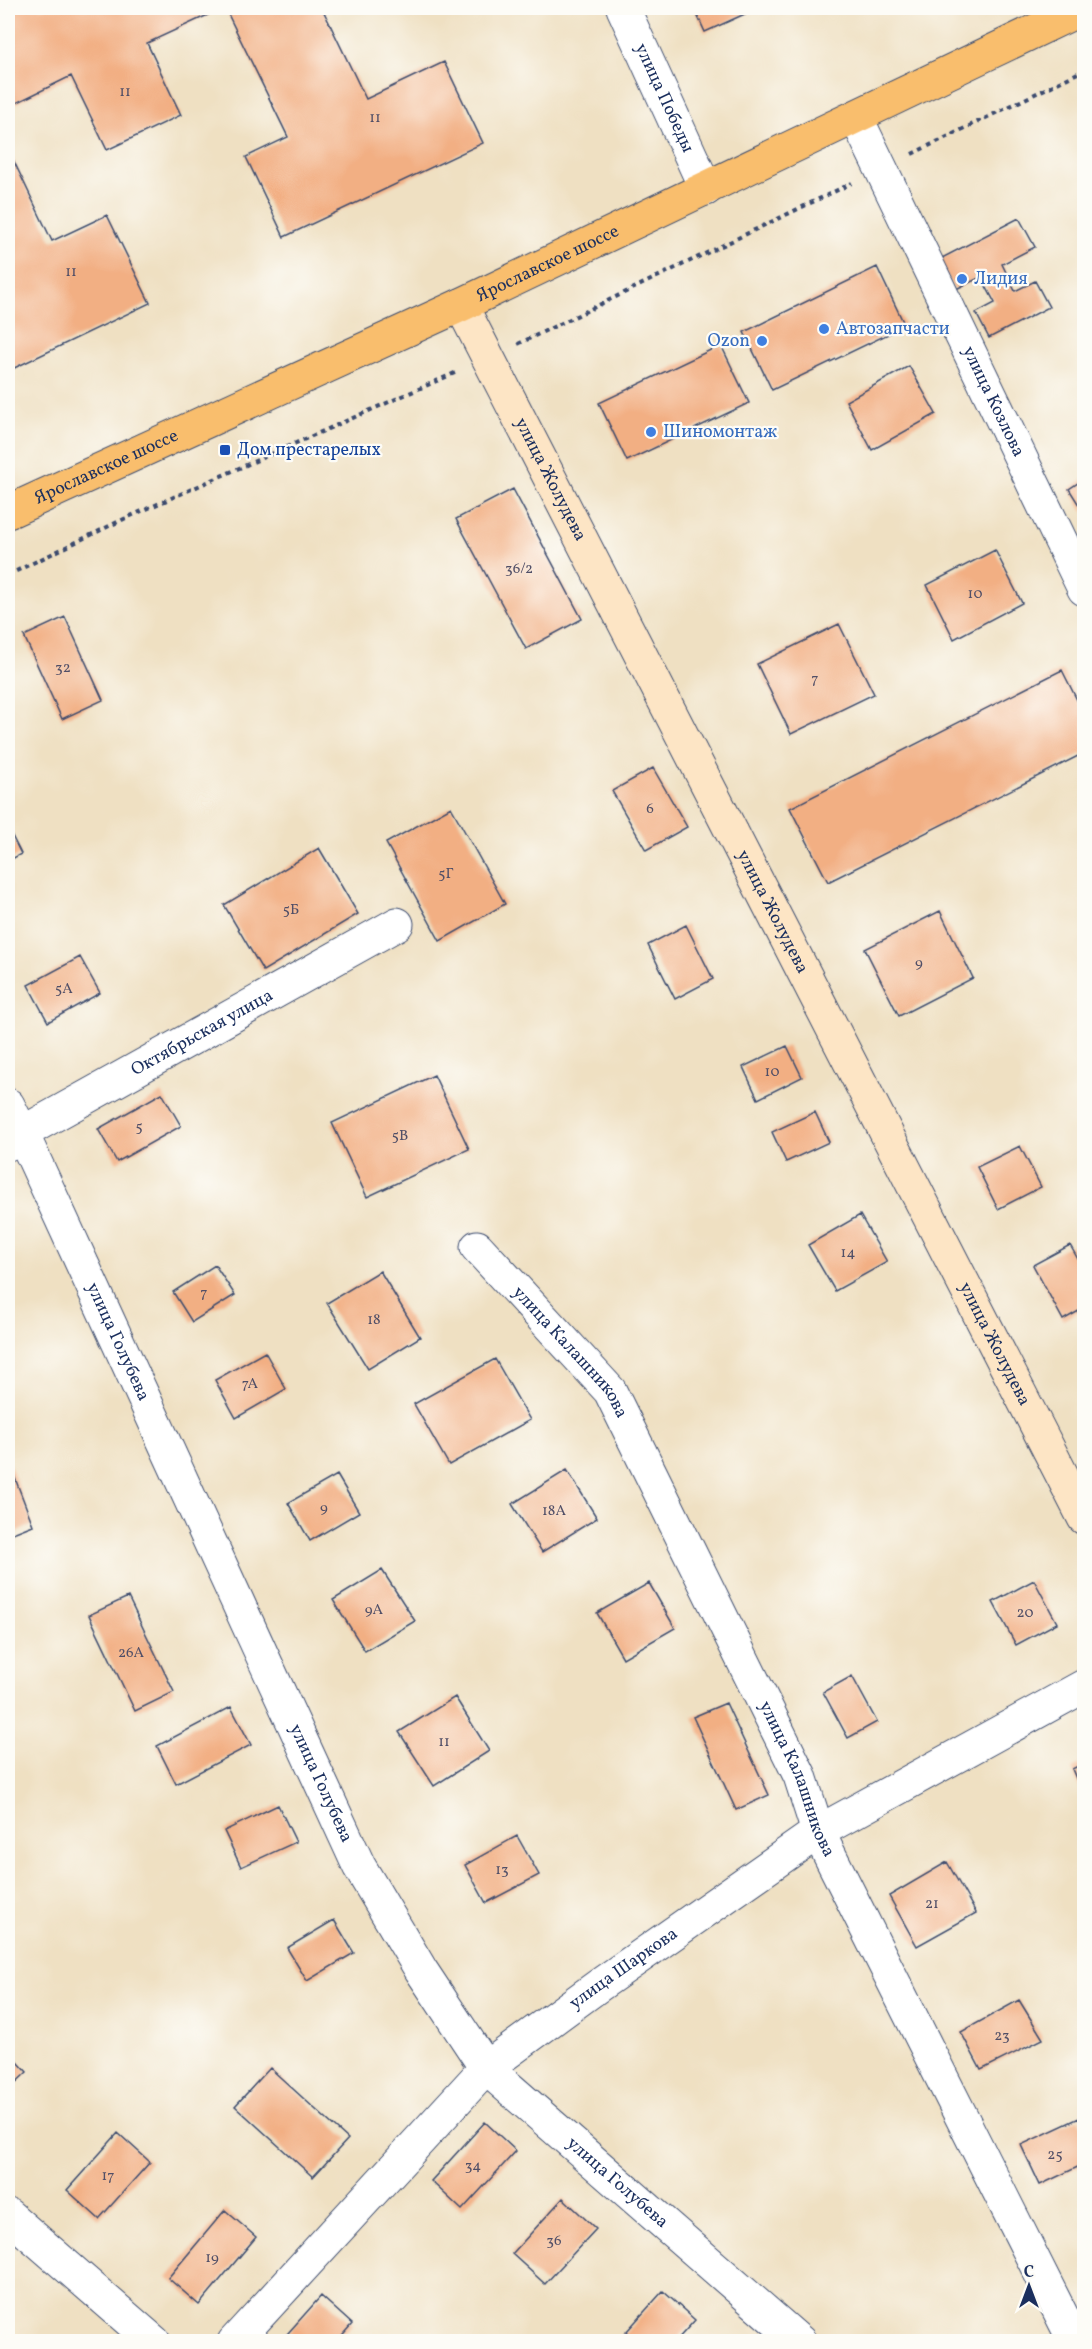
<svg xmlns="http://www.w3.org/2000/svg" width="1092" height="2349" font-family="Vollkorn,serif">
	<style>
		.building { fill: #f2af83 }
		.lines { fill: none; stroke-linecap: round; stroke-linejoin: round }
		.street-casing { stroke: #3b4a6d; stroke-width: 35 }
		.secondary-casing { stroke: #3b4a6d; stroke-width: 35 }
		.primary-casing { stroke: #3b4a6d; stroke-width: 35 }
		.path { stroke: #3b4a6d; stroke-width: 4; stroke-dasharray: 4.5 4.5; stroke-linecap: butt }
		.street { stroke: #fff; stroke-width: 33 }
		.secondary { stroke: #fde5c5; stroke-width: 33 }
		.primary { stroke: #f9be6d; stroke-width: 33 }
		.shop-dot { fill: #3f7fe0; stroke: #fdfcf7; stroke-width: 2 }
		.transit-dot { fill: #1a4fb4; stroke: #fdfcf7; stroke-width: 2 }
		.labels { text-anchor: middle; dominant-baseline: central; stroke-width: 4.5; stroke-linejoin: round; paint-order: stroke }
		.number-label { font-size: 15px; fill: #514f67 }
		.street-label { font-size: 18px; fill: #1b2f5e; stroke: #fdfcf7 }
		.shop-label { font-size: 18px; fill: #366cbe; stroke: #fdfcf7; text-anchor: start }
		.transit-label { font-size: 18px; fill: #164399; stroke: #fdfcf7; text-anchor: start }
	</style>
	<rect width="100%" height="100%" fill="#fdfcf7"/>
	<filter id="ink" filterUnits="userSpaceOnUse"><feTurbulence type="fractalNoise" baseFrequency=".0167" numOctaves="2"/><feDisplacementMap in="SourceGraphic" scale="12" xChannelSelector="R" yChannelSelector="G"/><feConvolveMatrix kernelMatrix="1 2 1 2 8 2 1 2 1" color-interpolation-filters="sRGB"/></filter>
	<filter id="wash" filterUnits="userSpaceOnUse"><feTurbulence type="fractalNoise" baseFrequency=".008" numOctaves="4" result="noise"/><feDisplacementMap in="SourceGraphic" scale="24" xChannelSelector="R" yChannelSelector="G"/><feGaussianBlur stdDeviation="1.35" result="paint"/><feColorMatrix in="noise" values="0 0 0 0 0 0 0 0 0 0 0 0 0 0 0 0 0 1.4 0 .05"/><feComposite in="paint" operator="in"/></filter>
	<g filter="url(#wash)">
		<rect width="100%" height="100%" fill="#efe0c2"/>
		<g id="blocks">
			<path class="building" d="M8,8H223L147,43L181,115L107,150L71,76L8,107Z
				M225,8H322L366,99L444,62L483,143L284,237L246,157L288,137Z
				M694,8H758L705,32Z
				M8,149L52,241L107,215L150,303L8,371Z
				M1019,218L1035,247L1002,264L1015,291L1035,281L1049,307L989,338L976,313L995,303L981,277L954,290L938,260Z
				M877,267L905,326L772,390L744,332Z
				M721,345L749,403L627,461L599,403Z
				M909,366L936,414L872,450L846,401Z
				M1084,479V513L1069,489Z
				M513,489L582,619L526,649L456,519Z
				M995,550L1022,603L954,639L927,585Z
				M65,617L103,700L62,719L24,636Z
				M839,624L874,694L791,734L757,664Z
				M1062,670L1084,714V753L828,882L790,808Z
				M653,768L687,827L646,850L612,791Z
				M451,807L505,904L440,941L386,843Z
				M8,828L21,854L8,861Z
				M319,848L358,914L263,971L224,905Z
				M940,911L973,978L899,1016L865,949Z
				M686,925L713,979L675,999L648,945Z
				M80,957L100,993L48,1022L28,985Z
				M787,1046L802,1077L758,1099L743,1067Z
				M434,1075L469,1149L367,1197L332,1123Z
				M162,1093L181,1126L117,1162L98,1129Z
				M815,1112L829,1142L786,1162L772,1132Z
				M1020,1146L1041,1187L998,1209L977,1167Z
				M860,1215L887,1262L835,1291L808,1245Z
				M1070,1245L1084,1270V1308L1063,1320L1033,1265Z
				M215,1265L235,1295L192,1322L173,1292Z
				M380,1271L420,1337L368,1369L327,1303Z
				M265,1352L286,1389L236,1418L215,1380Z
				M495,1359L530,1420L449,1465L414,1404Z
				M8,1460L33,1525L8,1535Z
				M567,1470L597,1518L542,1552L512,1504Z
				M337,1475L359,1512L310,1541L288,1503Z
				M382,1570L415,1621L365,1651L333,1600Z
				M1034,1580L1057,1623L1016,1645L993,1602Z
				M649,1583L675,1628L623,1658L597,1613Z
				M128,1597L174,1692L135,1711L89,1615Z
				M852,1676L877,1722L848,1738L823,1692Z
				M455,1697L489,1751L434,1786L399,1732Z
				M726,1703L769,1795L736,1810L693,1717Z
				M231,1707L251,1745L176,1784L157,1746Z
				M1084,1763V1797L1072,1769Z
				M278,1805L296,1842L241,1867L224,1831Z
				M517,1836L539,1875L486,1903L465,1865Z
				M947,1862L976,1913L917,1946L889,1896Z
				M334,1920L354,1953L307,1981L287,1948Z
				M1019,2000L1043,2039L981,2070L961,2032Z
				M8,2051L27,2072L8,2090Z
				M270,2068L348,2139L313,2177L235,2106Z
				M1079,2118L1084,2131V2164L1040,2185L1021,2145Z
				M485,2122L516,2151L462,2210L431,2181Z
				M118,2133L150,2162L99,2219L67,2190Z
				M563,2198L596,2229L545,2284L512,2254Z
				M225,2210L256,2237L199,2305L168,2278Z
				M663,2291L695,2320L675,2342H617Z
				M321,2296L352,2324L336,2342H280Z"/>
		</g>
	</g>
	<g filter="url(#ink)">
		<use href="#blocks" fill-opacity="0" stroke="#3b4a6d" stroke-width="1.5"/>
		<g class="lines">
			<defs>
				<g id="street">
					<path id="s1" d="M623,8L706,189"/>
					<path id="s2" d="M856,117L1084,589"/>
					<path id="s3" d="M8,1105L22,1133L359,1866L421,1970L486,2068L800,2342"/>
					<path id="s4" d="M8,1144L22,1133L397,924"/>
					<path id="s5" d="M477,1247L610,1391L800,1776L818,1832L1075,2342"/>
					<path d="M8,2215L154,2342"/>
					<path id="s6" d="M234,2342L486,2068L598,1986L818,1832L1084,1686"/>
				</g>
				<g id="secondary">
					<path id="s7" d="M461,305L1084,1518"/>
				</g>
				<g id="primary">
					<path id="s8" d="M8,512L461,305L1083,8"/>
				</g>
			</defs>
			<use href="#street" class="street-casing"/>
			<use href="#secondary" class="secondary-casing"/>
			<use href="#primary" class="primary-casing"/>
			<path class="path" d="M912,154L1084,70
				M518,344L852,183
				M8,575L126,518L457,372"/>
			<use href="#street" class="street"/>
			<use href="#secondary" class="secondary"/>
			<use href="#primary" class="primary"/>
		</g>
	</g>
	<g class="shop-dot">
		<circle cx="962" cy="279" r="6"/>
		<circle cx="824" cy="329" r="6"/>
		<circle cx="762" cy="341" r="6"/>
		<circle cx="651" cy="432" r="6"/>
	</g>
	<rect class="transit-dot" x="219" y="444" width="12" height="12" rx="3"/>
	<g class="labels">
		<g class="number-label">
			<text x="125" y="92">11</text>
			<text x="375" y="118">11</text>
			<text x="71" y="272">11</text>
			<text x="519" y="569">36/2</text>
			<text x="975" y="594">10</text>
			<text x="63" y="668">32</text>
			<text x="815" y="679">7</text>
			<text x="650" y="809">6</text>
			<text x="446" y="874">5Г</text>
			<text x="291" y="910">5Б</text>
			<text x="919" y="963">9</text>
			<text x="64" y="989">5А</text>
			<text x="772" y="1072">10</text>
			<text x="139" y="1127">5</text>
			<text x="400" y="1136">5В</text>
			<text x="848" y="1253">14</text>
			<text x="204" y="1293">7</text>
			<text x="374" y="1320">18</text>
			<text x="250" y="1384">7А</text>
			<text x="324" y="1508">9</text>
			<text x="554" y="1511">18А</text>
			<text x="374" y="1610">9А</text>
			<text x="1025" y="1613">20</text>
			<text x="131" y="1653">26А</text>
			<text x="444" y="1742">11</text>
			<text x="502" y="1870">13</text>
			<text x="932" y="1904">21</text>
			<text x="1002" y="2036">23</text>
			<text x="1055" y="2155">25</text>
			<text x="473" y="2166">34</text>
			<text x="108" y="2176">17</text>
			<text x="554" y="2241">36</text>
			<text x="212" y="2258">19</text>
		</g>
		<g class="street-label">
			<text stroke="none"><textPath href="#s1" startOffset="99">улица Победы</textPath></text>
			<text stroke="none"><textPath href="#s8" startOffset="594">Ярославское шоссе</textPath></text>
			<text stroke="none"><textPath href="#s2" startOffset="316">улица Козлова</textPath></text>
			<text stroke="none"><textPath href="#s8" startOffset="108">Ярославское шоссе</textPath></text>
			<text stroke="none"><textPath href="#s7" startOffset="196">улица Жолудева</textPath></text>
			<text stroke="none"><textPath href="#s7" startOffset="682">улица Жолудева</textPath></text>
			<text stroke="none"><textPath href="#s4" startOffset="224">Октябрьская улица</textPath></text>
			<text stroke="none"><textPath href="#s3" startOffset="261">улица Голубева</textPath></text>
			<text stroke="none"><textPath href="#s7" startOffset="1168">улица Жолудева</textPath></text>
			<text stroke="none"><textPath href="#s5" startOffset="141">улица Калашникова</textPath></text>
			<text stroke="none"><textPath href="#s5" startOffset="627">улица Калашникова</textPath></text>
			<text stroke="none"><textPath href="#s3" startOffset="747">улица Голубева</textPath></text>
			<text stroke="none"><textPath href="#s6" startOffset="542">улица Шаркова</textPath></text>
			<text stroke="none"><textPath href="#s3" startOffset="1251">улица Голубева</textPath></text>
		</g>
		<g class="shop-label">
			<text x="974" y="279">Лидия</text>
			<text x="836" y="329">Автозапчасти</text>
			<text x="750" y="341" text-anchor="end">Ozon</text>
			<text x="663" y="432">Шиномонтаж</text>
		</g>
		<g class="transit-label">
			<text x="237" y="450">Дом престарелых</text>
		</g>
	</g>
	<rect width="1092" height="2349" fill="none" stroke="#fdfcf7" stroke-width="30"/>
	<g transform="translate(1029 2286)" stroke="#fdfcf7" stroke-width="4.5" paint-order="stroke">
	<path d="M0-4.5L10 22L0 15L-10 22Z" fill="#1b2f5e"/>
	<text y="-9" font-size="16" font-weight="bold" text-anchor="middle" fill="#1b2f5e">С</text>
	</g>
</svg>
